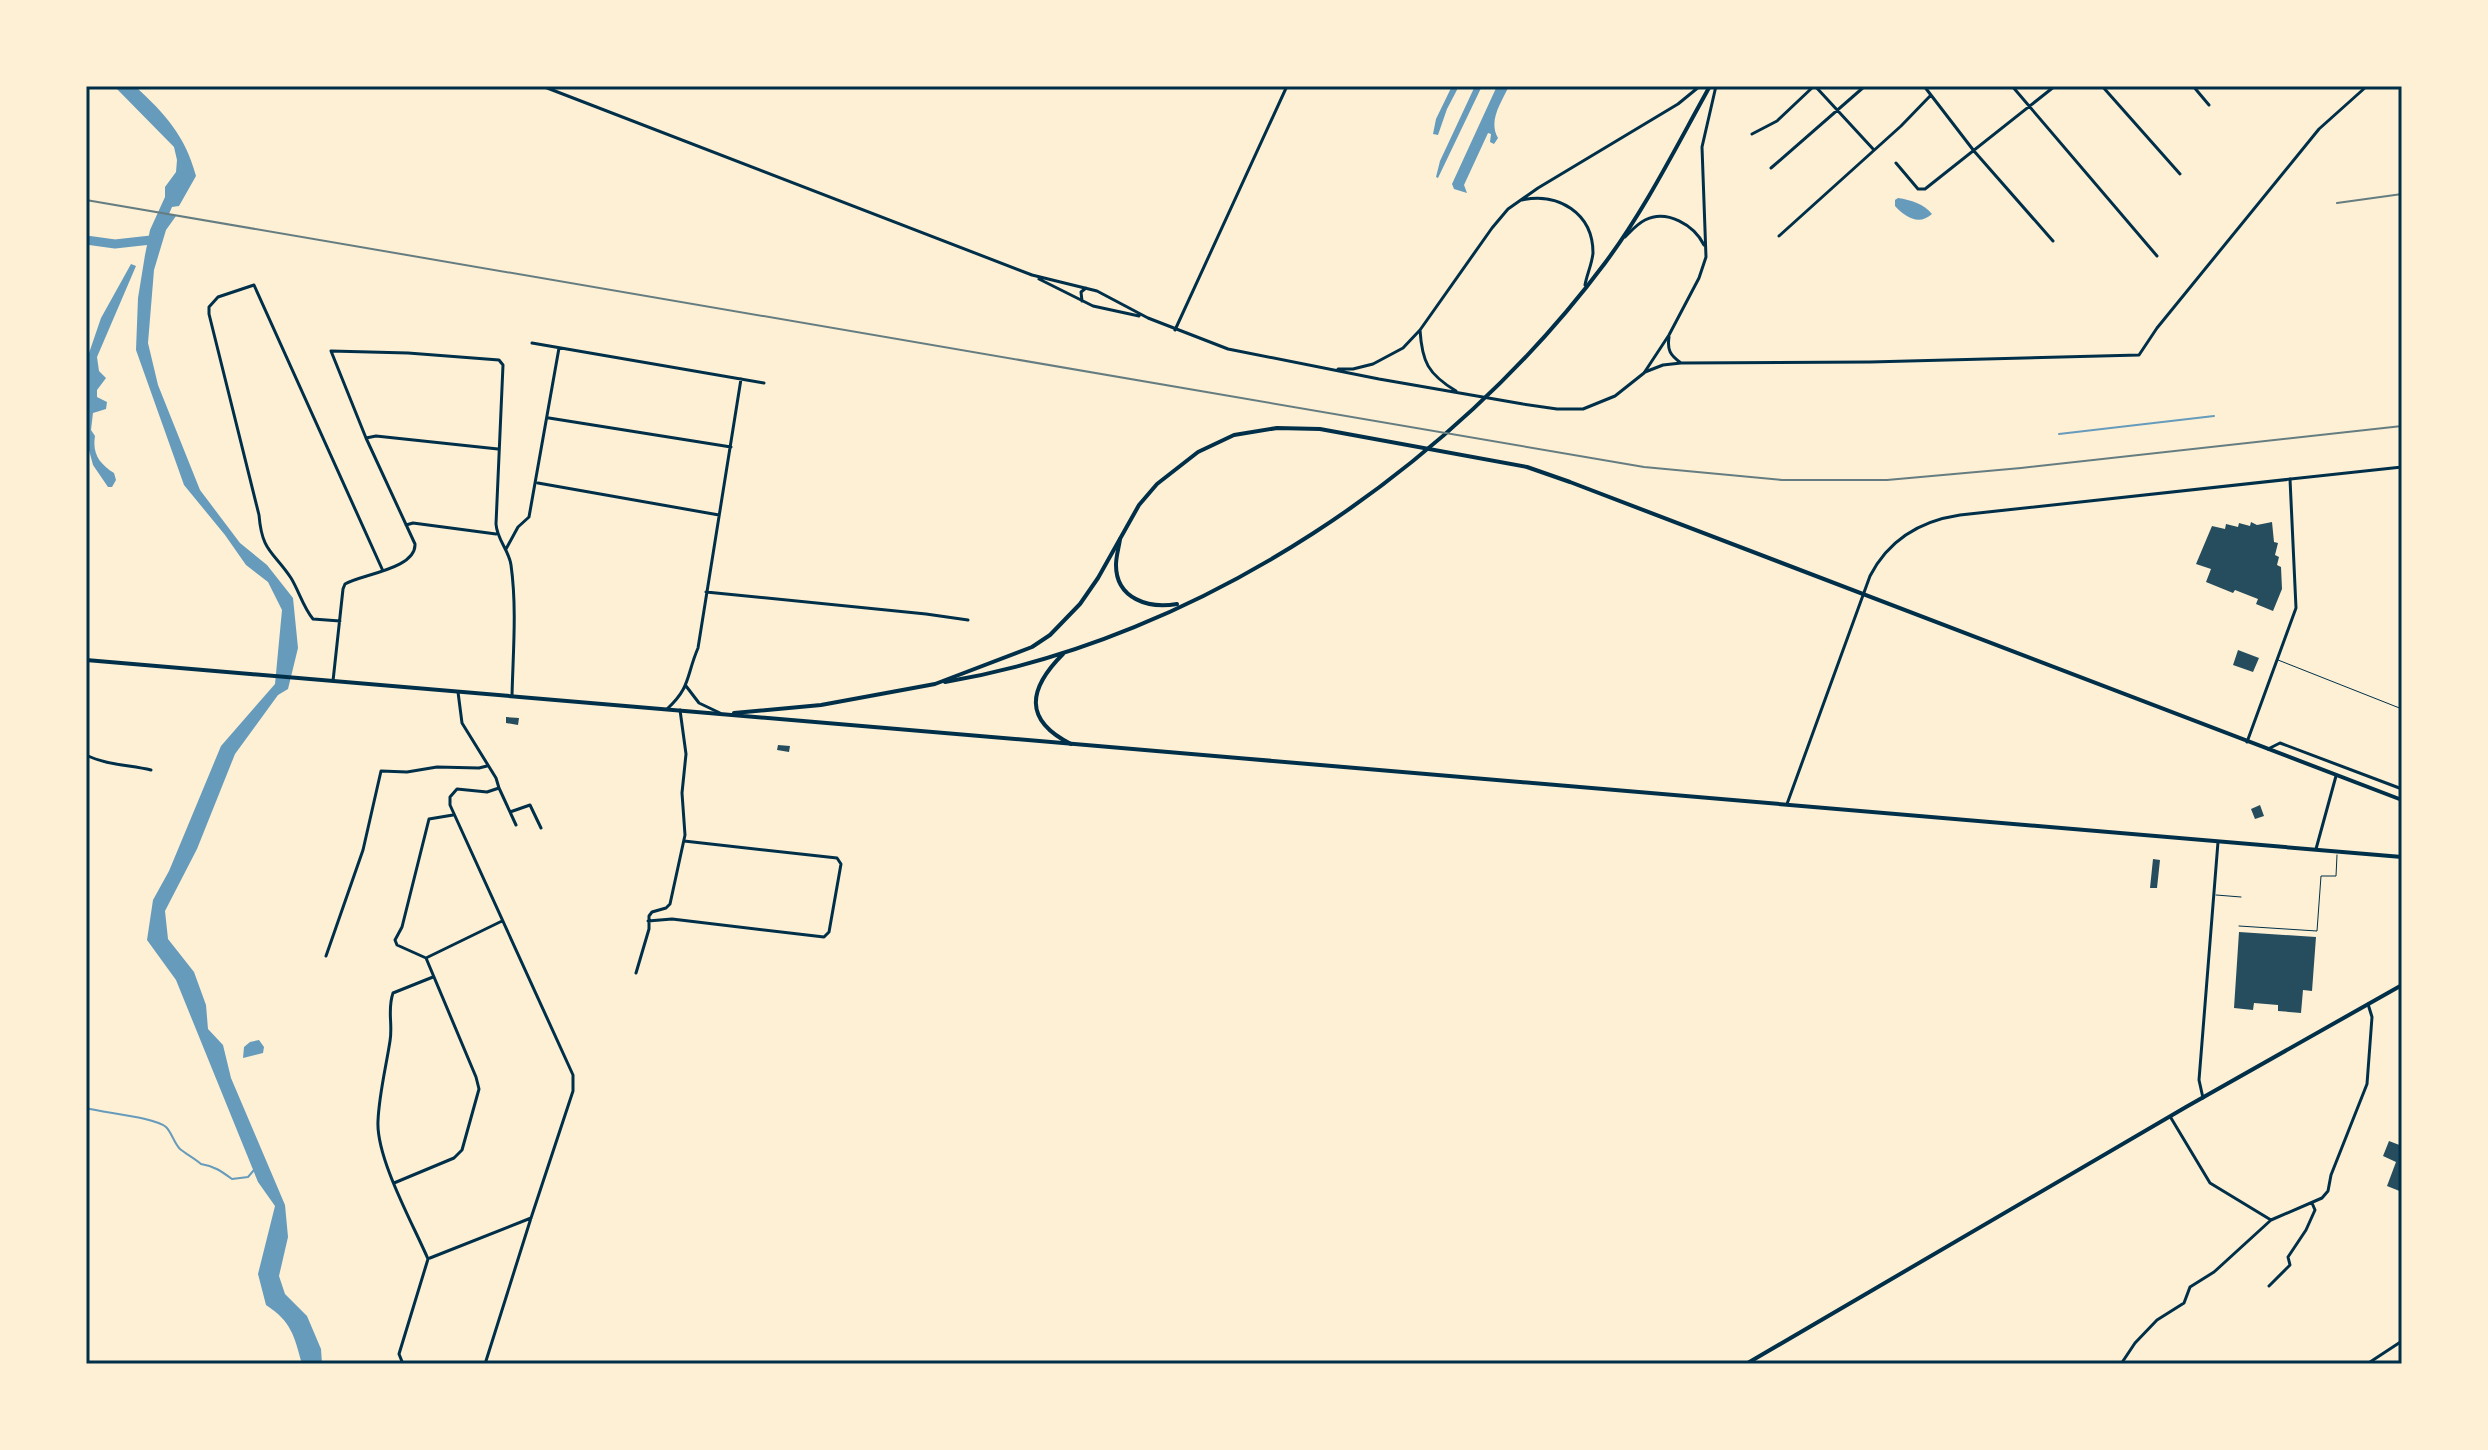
<svg xmlns="http://www.w3.org/2000/svg" width="2488" height="1450" font-family="'Nunito Sans',sans-serif">
	<style>
		.water { fill: #669bbc }
		.lines { fill: none; stroke-linecap: round; stroke-linejoin: round }
		.stream { stroke: #669bbc; stroke-width: 2 }
		.river { stroke: #669bbc; stroke-width: 9 }
		.building { fill: #264d5e }
		.service { stroke: #003049; stroke-width: 1 }
		.minor { stroke: #003049; stroke-width: 3 }
		.tertiary { stroke: #003049; stroke-width: 3 }
		.secondary { stroke: #003049; stroke-width: 4 }
		.primary { stroke: #003049; stroke-width: 4 }
		.rail { stroke: #657d81; stroke-width: 2 }
		.neatline { fill: none; stroke: #003049; stroke-width: 3 }
	</style>
	<rect width="100%" height="100%" fill="#fdf0d5"/>
	<path class="water" d="M114,86H135C165,114 185,135 196,176L179,206L172,207L169,214L176,216L166,230L154,270L148,343L158,385L200,490L240,543L267,565L293,598L298,648L288,689L278,695L235,754L197,849L165,911L168,939L194,972L206,1005L208,1029L223,1045L231,1078L285,1205L288,1237L279,1276L285,1294L307,1316L321,1349L322,1364H302C294,1336 292,1322 266,1305L258,1274L275,1206L258,1182L176,980L147,940L153,900L169,871L221,746L275,684L282,610L268,582L246,565L225,535L184,485L136,350L138,298L145,255L150,230L165,197V187L176,172L177,160L174,147Z
		M1452,86H1459L1447,109L1438,135L1433,134L1436,119Z
		M1475,86H1482L1438,178L1436,177L1440,161Z
		M1497,86H1509C1501,103 1488,121 1498,138L1494,144L1490,142L1491,134L1488,133L1464,185L1467,193L1454,189L1452,184Z
		M1898,198C1911,200 1924,204 1932,214C1919,226 1905,217 1895,206V200Z
		M131,264L136,266L97,357L99,371L106,378L97,390V397L107,402L106,409L93,413L91,430L95,436C92,454 100,464 114,473L116,480L112,487H108L93,465L86,439L88,356L101,318Z
		M259,1040L264,1047L263,1053L243,1058L244,1047L250,1042Z"/>
	<g class="lines">
		<path class="stream" d="M2059,434L2214,416
			M86,1108C104,1113 154,1117 166,1127C172,1133 174,1143 180,1149C186,1154 194,1158 201,1164C214,1166 221,1171 232,1179L248,1177L254,1170"/>
		<path class="river" d="M86,240L115,244L151,240"/>
	</g>
	<path class="building" d="M2251,522L2257,525L2272,522L2274,542L2278,543L2275,555L2279,557L2277,565L2281,567L2282,589L2273,611L2256,604L2258,599L2235,590L2233,593L2206,582L2211,569L2196,564L2212,526L2225,529L2226,524L2238,527L2239,523L2250,526Z
		M2238,650L2259,658L2253,672L2233,665Z
		M506,717L519,718L518,725L506,723Z
		M778,745L790,746L789,752L777,750Z
		M2260,805L2264,816L2255,819L2251,809Z
		M2153,859L2160,860L2157,888H2150Z
		M2239,932L2316,937L2312,991L2303,990L2301,1013L2278,1011V1005L2254,1003L2253,1010L2234,1008Z
		M2389,1141L2402,1146V1192L2387,1186L2396,1162L2383,1156Z"/>
	<g class="lines">
		<path class="service" d="M2278,660L2402,709
			M2216,895L2241,897
			M2239,926L2317,931L2321,876H2336L2337,855"/>
		<path class="minor" d="M1815,86L1874,150
			M1924,86L1974,151L2053,241
			M2012,86L2157,256
			M2102,86L2180,174
			M2193,86L2209,105
			M1752,134L1777,121L1814,86
			M1896,163L1918,189H1925L2055,86
			M1771,168L1865,86
			M1779,236L1901,126L1931,95
			M1175,330L1287,86
			M1669,337C1667,350 1670,355 1681,363
			M532,343L764,383
			M1645,372L1663,365L1681,363L1870,362L2139,355L2157,328L2319,129L2367,86
			M549,418L731,447
			M366,438L331,351L408,353L499,360L503,365L496,524C497,540 509,550 511,565C517,608 513,653 512,696
			M538,483L719,515
			M406,525L413,523L496,534
			M506,549L518,527L529,517L559,348
			M706,592L926,614L968,620
			M340,621L313,619C303,607 299,591 291,578C273,551 262,552 259,515L209,314V307L218,297L254,285L383,571
			M333,681L343,589L345,584C362,574 416,569 415,544L366,438L376,436L498,449
			M686,686L699,703L720,713
			M458,692L462,723L496,778L499,788L487,792L457,789L450,797V805L573,1075V1091L531,1218L485,1364
			M667,709C691,687 686,676 698,648L741,379
			M2247,742L2296,608L2290,479
			M2268,749L2280,743L2402,789
			M86,755C106,765 130,765 151,770
			M499,788L516,825
			M510,812L530,805L541,828
			M648,921L672,919L824,937L829,932L841,864L837,858L684,841
			M326,956L363,850L381,771L407,772L437,767L479,768L487,766
			M426,958L502,921
			M636,973L649,929V916L652,912L666,908L670,904L685,835L682,793L686,754L680,710
			M2171,1118L2210,1183L2271,1220L2322,1198L2328,1191L2331,1175L2367,1084L2372,1017L2368,1004
			M394,1183L454,1158L462,1150L479,1089L476,1077L426,958L397,945L395,940L402,927L429,819L453,815
			M430,1258L531,1218
			M2269,1286L2290,1265L2288,1257L2306,1230L2315,1210L2312,1203
			M403,1364L399,1354L428,1259C413,1224 376,1158 378,1121C379,1095 386,1067 390,1041C393,1024 387,1010 393,993L433,977
			M2121,1364L2135,1343L2157,1320L2184,1303L2190,1287L2214,1272L2271,1220
			M2367,1364L2402,1341"/>
		<path class="tertiary" d="M542,86L1032,275
			M1522,200C1558,192 1593,213 1593,253C1592,264 1587,274 1585,285
			M1625,237C1631,231 1637,224 1645,220C1667,209 1694,225 1704,245
			M1032,275L1097,291L1148,318L1228,349L1379,379L1523,404L1557,409H1583L1615,396L1644,373L1669,335L1699,278L1706,257L1702,147L1716,86
			M1039,279L1093,306L1139,316
			M1082,301L1081,292L1086,288
			M1420,330C1422,362 1428,374 1456,391
			M1338,369H1353L1373,364L1403,348L1420,330L1492,228L1508,209L1538,188L1678,104L1700,86
			M1787,804L1870,576C1889,539 1920,521 1960,515L2402,467
			M2316,849L2336,776
			M2203,1098L2199,1080L2218,842"/>
		<path class="secondary" d="M1120,539C1119,547 1116,556 1116,565C1116,599 1149,609 1177,604
			M1063,654C1028,689 1023,720 1071,744
			M945,682C1200,639 1452,468 1605,263C1646,208 1677,145 1710,86
			M1746,1364L2186,1107L2402,985"/>
		<path class="primary" d="M86,660C858,727 1630,790 2402,857
			M734,713L821,705L935,684L1032,647L1050,635L1080,604L1098,578L1139,505L1157,484L1198,452L1234,435L1277,428L1320,429L1527,467L1570,482L2402,800"/>
		<path class="rail" d="M86,200L1644,467L1782,480H1887L2021,468L2402,426
			M2337,203L2402,194"/>
	</g>
	<rect width="2488" height="1450" fill="none" stroke="#fdf0d5" stroke-width="176"/>
	<rect x="88" y="88" width="2312" height="1274" class="neatline"/>
</svg>
